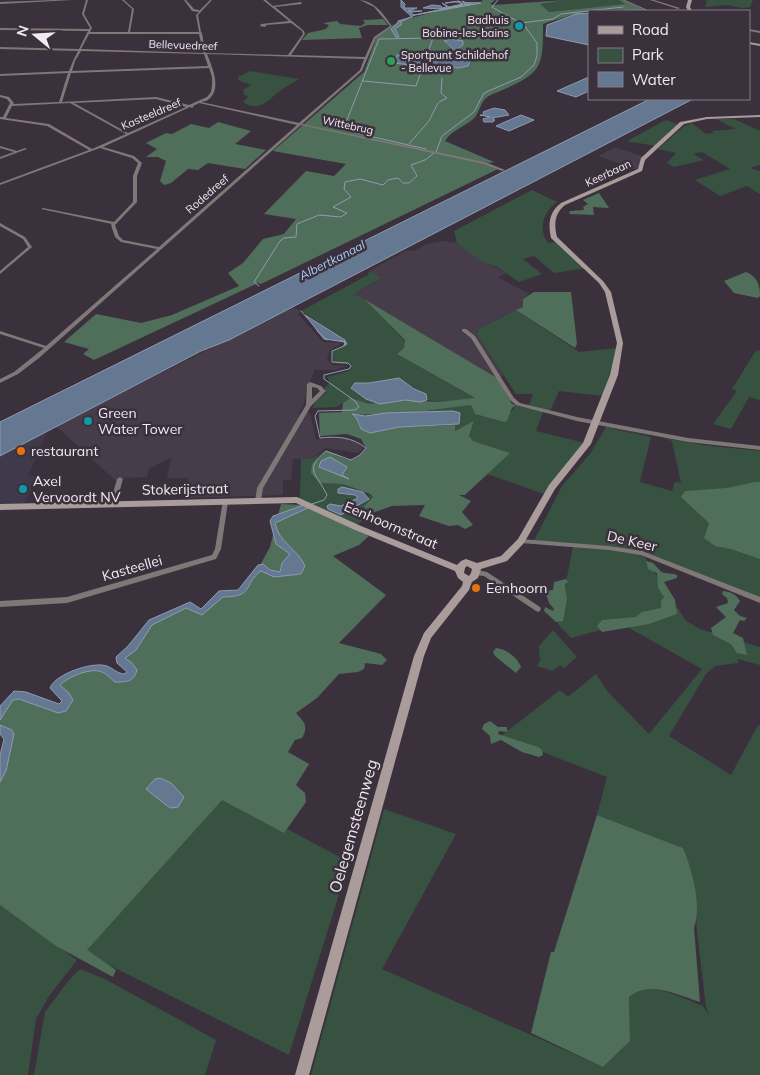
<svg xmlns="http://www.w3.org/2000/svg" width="760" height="1075" font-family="Mulish,sans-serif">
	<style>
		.commercial { fill: #3e394b }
		.industrial { fill: #463c4a }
		.green { fill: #375241; fill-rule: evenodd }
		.forest { fill: #506f5b; fill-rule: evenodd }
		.water { fill: #657892; stroke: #8f9aaf }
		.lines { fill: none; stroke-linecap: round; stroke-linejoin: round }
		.stream { stroke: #8f9aaf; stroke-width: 1 }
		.street { fill: #807777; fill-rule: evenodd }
		.secondary { fill: #aa9c9b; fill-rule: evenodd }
		.culture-dot { fill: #0f9aa8; stroke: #3b313d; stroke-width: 2 }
		.leisure-dot { fill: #2e9e5b; stroke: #3b313d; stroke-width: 2 }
		.food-dot { fill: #e8710a; stroke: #3b313d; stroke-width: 2 }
		.labels { text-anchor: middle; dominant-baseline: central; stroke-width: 5; stroke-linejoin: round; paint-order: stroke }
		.far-poi-label { font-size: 11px; fill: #f1eaf2; stroke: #3b313d; text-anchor: end }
		.far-street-label { font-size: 11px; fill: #f1eaf2; stroke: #3b313d }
		.far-water-label { font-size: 12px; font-style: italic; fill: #accefe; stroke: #3b313d }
		.poi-label { font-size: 14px; fill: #f1eaf2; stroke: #3b313d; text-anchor: start }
		.street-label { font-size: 14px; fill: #f1eaf2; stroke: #3b313d }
		.near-street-label { font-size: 16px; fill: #f1eaf2; stroke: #3b313d }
	</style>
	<rect width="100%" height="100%" fill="#3b313d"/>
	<path class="commercial" d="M47,431L28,476L37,477L24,504H0V456Z"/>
	<path class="industrial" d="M615,147L644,157L637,170L598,156Z
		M443,241L457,243L480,260L507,273L498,277L529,294L523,299V308L503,316L477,331L504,376L497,378L354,294L382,279L369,271L408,250L414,251L427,244Z
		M292,307L301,311L298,314L323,342L343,343L330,350L327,359L333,365L347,366L335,370H315L307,388L304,404L298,414L310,413L316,439L344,438L357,442L364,448L358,453L325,448L311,459H293L291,480H283V495L185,498L188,478H167L171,458L149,469L147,477L123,478L116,481L56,426Z"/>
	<path class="green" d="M566,0H619L626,4L549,12L539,4Z
		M707,0H753L750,7L742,8L727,5L705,7Z
		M250,71L299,79C293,83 287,86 281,90C270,98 259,114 243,102L248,97L244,94L243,90L251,85L238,80V77Z
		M716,119H734L760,131V165L750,168L760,171V194L747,186L720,196L695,180L730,169L702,152L693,154L704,160L674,167L667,163L676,153L658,149L683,127L692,123L706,134L714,133L712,131L736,129Z
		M666,120L677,124L655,146C645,143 637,144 627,141Z
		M532,190L557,202C544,211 537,229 548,243L555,242L585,268L554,273L534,256L523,259L542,274L519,282L497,267L480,261L457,243L454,231Z
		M369,271L382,278L354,294L364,299L405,341L404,348L397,354L476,399L438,402L427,400L426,394L414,389L399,378L352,385L351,388L366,399L380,404L369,405L350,398L337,407L312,408L317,400L326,393L325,387L330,383L327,377L349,371L351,365L334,363L332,351L346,345L347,341L301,311L368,275Z
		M516,310L579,352L617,348L604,396L559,391L550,411L543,412L536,431L585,443L544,494L487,474L509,453L473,441L469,437L474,422L455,431V425L459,424L460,413H410L471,405L475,414L504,422L516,405L528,408L533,394H516L477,334L479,329Z
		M760,350V400L749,397L731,429L713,424L737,391L732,389L755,352Z
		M606,427H607L653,436L607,428L651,437L640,482L672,491L675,482L681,483L672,441L663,438L703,445L760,451V598L644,556L686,621L700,629L760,647V665L738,659V663L715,666L706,674L669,736L731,775L758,725L760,726V1075H311L384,809L456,834L382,969L603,1067L630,1041L629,997C650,979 681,998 703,1006L709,1015L706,1007L697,931L695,895L683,848L597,815L607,777L501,736L560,690L568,697L596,674L608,692L649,734L702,669L622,624L571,638L558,624L573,546L534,541L562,486L590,454Z
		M327,450L317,457L320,483L343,484L373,497L363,507L375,512L351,529L297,504L300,496L301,459H311ZM354,489L368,495L369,499L351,511L338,514L328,509L330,504L341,506L358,498L355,495L338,493Z
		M553,630L577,657L564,668L560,665L553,671L537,666L540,661L539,646Z
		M222,794L349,862L289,1055L79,950Z
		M0,905L77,960L49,996L36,1019L28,1075H0Z
		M80,969L103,978L216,1040L205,1075H34L45,1012L69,980Z"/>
	<path class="forest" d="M483,0H495L490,4L494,5L566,0L540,4L549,12L625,4L619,0H622L647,11C635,11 624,9 612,9C587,10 566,16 543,24C543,64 543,72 507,88C501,91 491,94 486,98C480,103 479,115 472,120C462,128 452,130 445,141L494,162L490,163L438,153L484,163L498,169L261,284L258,283L94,360L83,354L89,349L64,342L96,314L141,323L172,315L239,286L228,273L243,263L263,239L284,234L296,219L264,214L306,171L334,176L346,164L273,151L364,72L377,36L399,21L461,5L480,3ZM451,39L463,45L457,49L468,54L490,49L492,51L473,55C473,74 442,66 429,66L422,74H420V66L394,63L397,55L404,54L456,58L459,54L445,43L444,41Z
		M383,19L388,25H368L359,28L362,38L302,40L308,33L326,29L329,25L323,23L337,21L340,24L361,26L365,23L363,20Z
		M218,122L251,131L235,144L266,150L245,169L208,163L198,170L188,169L171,183L164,185L160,181L166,161L158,157H146L157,149L146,143L166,133L172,134L191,124L209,128Z
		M599,193L609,208L593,207L594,215L569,214L570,211L584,210L583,207L588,204L583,200Z
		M746,272C757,276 760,285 760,296L758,298L734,293L724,281Z
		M534,292H571L577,344L575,348L516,310L523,307V299Z
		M364,299L497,378L512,404L516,405L512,408L507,421L504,422L475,414L471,405L410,413L352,415L357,419L359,426L370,433L399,427L455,425V431L474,421L469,436L473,441L510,453L465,495H459L471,501L462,512L473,525L465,529L458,525L449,526L419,516L425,505L392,506L375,512L363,507L373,497L370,494L343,484L320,483L311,473L312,464L326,451C344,455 350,470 366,448L361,439L347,434L320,436L319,413L342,412L343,403L350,398L369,404L406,400L438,402L475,398L397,354L404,348L405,340Z
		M755,482H760V559L731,549L715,546L704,538L709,524L707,521L681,497L685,491L727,488Z
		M281,504L302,505L369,536L359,545L333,556L386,595L339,643L381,654L387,660L382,665L365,663L364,669L358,672L339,674L317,698L296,713C304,722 309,726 302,738L295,740L288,752L309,764L296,785L305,793L306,802L284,833L222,800L87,950L116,970L113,977L56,946L0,905V777L8,735L0,729V712L14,695L51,705H66L57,690L60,680L97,668L116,677L131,673L122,662L150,623L183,606L200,611L218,596L240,592L258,569L270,547Z
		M646,561L653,563C657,566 659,572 665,573C670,574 672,573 677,575V578L664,582L675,600L677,614L649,624L602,632L597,626L602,620L636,617L642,612L661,608V601L664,597L658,588L657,573L648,569Z
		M566,579L568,582L565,584V588L567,599L563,621L556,622L544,611L545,607L553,611L554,609L549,603L545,591L553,590L554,582Z
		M723,591C731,592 736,594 740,601L734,610L740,616L747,618L744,621L740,620L733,633L743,638L747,655L737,653L731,644L713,635L711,628L726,617L716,607L728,603L727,598L722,594Z
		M496,648C506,649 517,657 521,667L516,673L495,656L493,652Z
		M490,721L498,727H507V732L499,731L498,734L538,747L542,750L543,755L539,757L522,752L501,740L491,744L490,736L482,729L484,724Z
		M597,815L683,848C692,870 702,904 694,928L700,1002C678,995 649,980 629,997L630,1041L603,1067L531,1033L551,952H554Z"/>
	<path class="water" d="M401,0L405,4L404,8H417L408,11H422L410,12L414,15L463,5L443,9L423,8L432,5L441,6L442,8L447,7L442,3L449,7L462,4C457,0 451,3 445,3L459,1L465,5L471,4H465L462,1C468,4 474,2 481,3L415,15L400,22L402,24L395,29L399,37H396L391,29L398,23V21L412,17L401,7Z
		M589,13V45L546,36L547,25L576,14Z
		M451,39L463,41V45L458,49L469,55L493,50L473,55L468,66L458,68L429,66L422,74H419V66L394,63L397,55L404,54L458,57L459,54L444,41Z
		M589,77V91L576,97L557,91Z
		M650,99H693L229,340L201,351L0,456V422Z
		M494,108L505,110L509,115L492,118L495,120L493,122H484L483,119L490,117L480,115H484L483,112Z
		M521,115L534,120L509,131L496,126Z
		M305,315L345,340L347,344L344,346L345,342L324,339Z
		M399,378L414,389L426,394L427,400L420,402L405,400L380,404L366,399L351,388L355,383H369Z
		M453,411L460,413L459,424L399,427L370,433L361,429L357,419L352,414L365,416L386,413Z
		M330,457L347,467L342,475L349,479L319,467L321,461Z
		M342,487L363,492L369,499L341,515L328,509L327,506L330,504L341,506L358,498L355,495L338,493V489Z
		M304,505L310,507L275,523C279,543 297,548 305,566L301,574L274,577L261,571C243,584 255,597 223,597L202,615L186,608L152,625L136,650L125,658L132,663L137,670C134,682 126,682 115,682C111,679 107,674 102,672C91,667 68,677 60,685L69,693L73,700L66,711L58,713L19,699L13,700L0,720V706L14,691L26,692L59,704L62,701L50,688C55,674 93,661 107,666C113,668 116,673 124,674L127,672L117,663L116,657L128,646L149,620L190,602L201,609L219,591L238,590L258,565L263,564L270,570L280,572L282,563L290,554L276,544L270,521L273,516Z
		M0,725L12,730L14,734L6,771L0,782V755L4,739L0,734Z
		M160,778L171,783L184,797L178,807L170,808L146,789L155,779Z"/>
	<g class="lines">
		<path class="stream" d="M521,23L553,19L561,14L623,7
			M363,81L416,86L420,75
			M439,102L447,98L441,93L442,78
			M409,144L429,121L438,103
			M426,149L343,130L379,39L433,38L427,55
			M436,152L442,136L474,112L484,93L521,77L534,65L537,56V43L524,25L492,7L498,0
			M259,286L254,282L280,241L284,238L296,237L297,224L319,215L341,217L347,213L333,207L351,197L344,189L345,182L360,179L383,185L388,180L398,178L403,183H409L417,176L411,165L425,160L434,153
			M301,311L309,320
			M317,331L327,340
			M312,504L324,500L327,495C317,474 303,470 326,451L351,460L360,455L366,448C352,437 337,436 320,438L315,416L318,411L355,410L359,407L355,401L324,379V375L349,369L351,366L348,363L332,362V351L344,346L345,342L341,341"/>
		<path class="street" d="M54,0H72L0,4V2Z
			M86,0H88L84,14L92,28L90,32H128L132,9L122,0H124L134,9L130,32H199L196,15L199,12L192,11L184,0H186L194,9L199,10V11L210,0H212L198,15L201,32L202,33L204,45L206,53L288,55L303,34L302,31L291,23L266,25V26L265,27L260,26L261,24L289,21L263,0H266L273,6L301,2L302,4L275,7L304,31L305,34L291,55L365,57L374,37L390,26L374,7L360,0C376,2 383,14 392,26L376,38L362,71L302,124L485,162L505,170L502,171L484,164L301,125L39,358L18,374L0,383V379L14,372L44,348L0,334V331L46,346L157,249L121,242L115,237L111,225L112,224L41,209L43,208L114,222L133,202V176L138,163L132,158L100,148L0,185V183L89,150L47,126L0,119V117H3L10,103L7,99L0,97V95L9,97L14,103L13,104L59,102L68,73L0,76V74L69,71L73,61L78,51L0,49V47L79,49L88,31L0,30V28L89,29L90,28L82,14ZM89,34H199L203,53L81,49ZM81,51L204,54L208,66L72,71L75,61ZM207,54L364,59L360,70L299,123L201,102C204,101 207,101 209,99C222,88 212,67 207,54ZM209,68L212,77V85L211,92L207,97L189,105L156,97L62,102L71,73ZM156,99L186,107L128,133L74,103ZM70,103L126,134L92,149L49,124L6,118L12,106ZM199,103L297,125L159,247L123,240L119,236L115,225L137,202V176L142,163L134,156L103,147L190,107L193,108V106Z
			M622,0H625L650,11H647Z
			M650,0H654L680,8L678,9Z
			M749,29L760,31V33L749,31Z
			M0,146L17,151L25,148L27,149L0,159V157L14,152L0,148Z
			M0,223L25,237L32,247L0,274V271L28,247L23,239L0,226Z
			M462,329H466L475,336L514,398L520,403L577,417L688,438L760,446V450L688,442L577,421L516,405L510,400L471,338L462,331Z
			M310,382L321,386L326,391L311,406L263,488L261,501L258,503H256L255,501L257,488L306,405L307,384ZM312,387L317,388L320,391L312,399Z
			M120,477L123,479L116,504L113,506L110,504L117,479Z
			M223,500H227L228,502L221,549L216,559L67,603L0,607V601L67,597L212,555L215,549Z
			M519,539H521L609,546L642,551L760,597V603L641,555L609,550L521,543H519L518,541Z
			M477,570L487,572L540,607L541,609L540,611L538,612L536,611L484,576L475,575L474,573L475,571Z"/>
		<path class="secondary" d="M688,0H692L690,7L692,11H688L686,7Z
			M749,42L760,44V46L749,44Z
			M760,115V117L707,119L684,124L645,160L642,171L565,205C554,214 554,225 557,237L603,281L611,292L623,343L618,375L591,444L555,489L524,543L507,561L481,569L478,578L472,582L469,590L431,638L424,656L309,1075H295L414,656L424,633L462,586L463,582L458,578L455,571L355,530L296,503L0,510V504L297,497L361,526L457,565L461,561L466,559L477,563L501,556L518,539L549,485L583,443L610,375L617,343L605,292L599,283L551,238C548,224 549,212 561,203L638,169L641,158L680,122L707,117ZM467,566L472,569L471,573L469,576L464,573L465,568Z"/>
	</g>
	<g class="culture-dot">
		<circle cx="519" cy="26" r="5"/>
		<circle cx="88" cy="421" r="5"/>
		<circle cx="23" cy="489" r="5"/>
	</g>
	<circle class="leisure-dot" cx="391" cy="61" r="5"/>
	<g class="food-dot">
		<circle cx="21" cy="451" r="5"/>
		<circle cx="476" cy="588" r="5"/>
	</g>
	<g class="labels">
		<g class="far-poi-label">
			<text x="509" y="20">Badhuis<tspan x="509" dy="13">Bobine-les-bains</tspan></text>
			<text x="401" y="55" text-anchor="start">Sportpunt Schildehof<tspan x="401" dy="13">- Bellevue</tspan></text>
		</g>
		<g class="far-street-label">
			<text transform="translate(183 45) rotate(2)">Bellevuedreef</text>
			<text transform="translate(151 114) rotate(-23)">Kasteeldreef</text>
			<text transform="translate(348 125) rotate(12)">Wittebrug</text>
			<text transform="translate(608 173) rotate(-25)">Keerbaan</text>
			<text transform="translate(207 194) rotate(-41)">Rodedreef</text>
		</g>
		<g class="far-water-label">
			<text transform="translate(332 260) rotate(-27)">Albertkanaal</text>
		</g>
		<g class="poi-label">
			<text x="98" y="413">Green<tspan x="98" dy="16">Water Tower</tspan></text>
			<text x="31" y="451">restaurant</text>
			<text x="33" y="481">Axel<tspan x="33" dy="16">Vervoordt NV</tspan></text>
			<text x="486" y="588">Eenhoorn</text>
		</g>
		<g class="street-label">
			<text transform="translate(185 489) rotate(-1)">Stokerijstraat</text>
			<text transform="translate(391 525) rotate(23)">Eenhoornstraat</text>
			<text transform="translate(632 541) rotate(13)">De Keer</text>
			<text transform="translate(132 568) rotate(-16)">Kasteellei</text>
		</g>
		<g class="near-street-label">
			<text transform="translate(353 826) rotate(-74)">Oelegemsteenweg</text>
		</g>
	</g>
	<rect x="588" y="10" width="162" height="90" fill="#3b313d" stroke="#847b85"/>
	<rect x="598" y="26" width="25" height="8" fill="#aa9c9b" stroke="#847b85"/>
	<text x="632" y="35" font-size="15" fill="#f1eaf2">Road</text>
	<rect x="598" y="48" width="25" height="15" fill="#375241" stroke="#847b85"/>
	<text x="632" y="60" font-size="15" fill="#f1eaf2">Park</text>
	<rect x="598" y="72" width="25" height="15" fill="#657892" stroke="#847b85"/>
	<text x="632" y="85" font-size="15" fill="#f1eaf2">Water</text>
	<g transform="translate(35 35) rotate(288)" stroke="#3b313d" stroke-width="4" paint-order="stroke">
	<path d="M0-4L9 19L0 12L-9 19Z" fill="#f1eaf2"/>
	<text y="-8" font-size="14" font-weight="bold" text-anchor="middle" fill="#f1eaf2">N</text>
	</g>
</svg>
